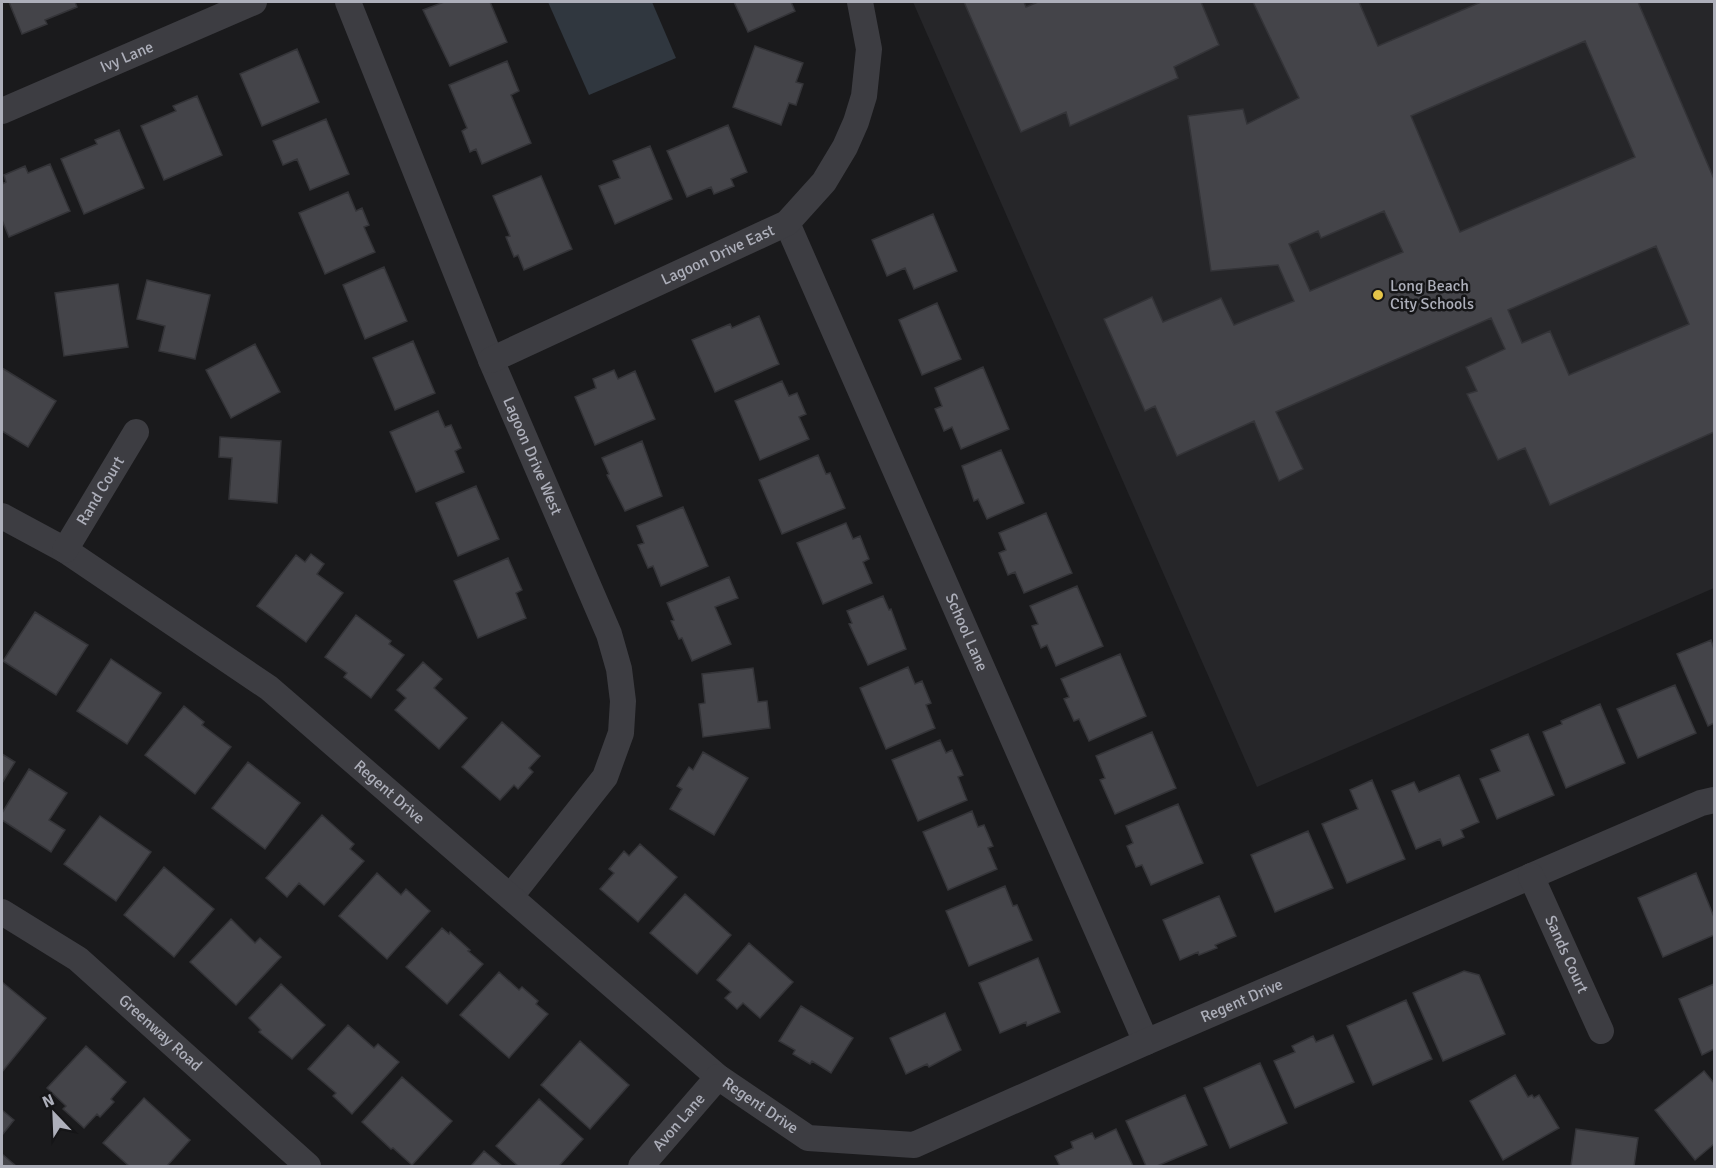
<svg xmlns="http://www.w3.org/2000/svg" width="1716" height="1168" font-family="Signika,sans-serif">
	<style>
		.built { fill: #262629 }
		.water { fill: #30373f }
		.building { fill: #444449; stroke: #343438; stroke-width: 1.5; fill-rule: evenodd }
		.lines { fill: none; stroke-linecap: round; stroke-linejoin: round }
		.street { stroke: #3d3d42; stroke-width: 26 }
		.poi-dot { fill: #e5c549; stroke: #151517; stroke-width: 2 }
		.labels { text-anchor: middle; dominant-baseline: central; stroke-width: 5; stroke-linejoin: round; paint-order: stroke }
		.street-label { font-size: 16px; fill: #adafba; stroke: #151517 }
		.poi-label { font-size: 16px; fill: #adafba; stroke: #151517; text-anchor: start }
	</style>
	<rect width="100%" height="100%" fill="#1a1a1c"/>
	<path class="built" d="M913,2H1714V588L1257,787Z"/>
	<path class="water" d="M548,2H652L676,58L589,95Z"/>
	<path class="building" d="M9,2H75L77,7L45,20L47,24L22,34Z
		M444,2H490L507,42L450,66L423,10Z
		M734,2H791L795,11L748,32Z
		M964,2H1024L1026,7L1038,2H1201L1219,45L1174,67L1178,78L1070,126L1066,112L1021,132Z
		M1253,2H1359L1378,46L1481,2H1638L1714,179V432L1550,505L1525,448L1498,460L1467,394L1477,391L1466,367L1505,349L1491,318L1276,412L1303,469L1279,481L1254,421L1177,456L1155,406L1145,411L1104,319L1152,297L1163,322L1221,298L1234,325L1294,301L1278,265L1211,271L1188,116L1243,109L1247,124L1299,98ZM1585,41L1635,157L1460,232L1411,116ZM1384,211L1403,252L1310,291L1289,244L1318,231L1321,238ZM1656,246L1689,324L1569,375L1550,331L1522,343L1508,310Z
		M755,46L803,63L796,82L803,84L796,105L789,103L781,125L733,107Z
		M297,49L319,102L262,126L240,74Z
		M507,61L519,91L511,95L531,143L482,164L476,149L470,152L462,131L467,128L449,85Z
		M197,96L222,155L164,180L141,126L176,111L173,106Z
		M326,119L349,174L310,190L297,159L283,165L273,141Z
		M728,125L747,172L731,179L734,186L714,194L711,187L687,197L667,151Z
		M119,130L144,188L84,214L61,159L97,144L95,140Z
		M650,146L672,199L615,224L599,186L620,178L613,161Z
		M50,164L70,211L9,237L2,220V184L6,182L4,175L25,166L28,173Z
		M541,176L572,249L524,270L518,255L514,257L506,237L510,236L493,196Z
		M348,192L356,211L362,208L369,225L364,227L375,252L325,274L299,213Z
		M933,214L957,271L914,289L905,268L887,276L872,240Z
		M384,267L407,321L365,339L343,285Z
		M147,280L210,295L195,359L159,351L165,326L137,319Z
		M118,284L128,347L64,356L55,293Z
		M937,303L961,359L922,375L899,320Z
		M759,316L779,364L715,392L692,340L730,324L732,328Z
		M413,341L435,393L395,410L373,358Z
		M255,344L280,392L231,418L206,370Z
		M983,367L1009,429L961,449L952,427L944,431L935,409L942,406L935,388Z
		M2,368L56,401L28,447L2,431Z
		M614,370L618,379L635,371L655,419L595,445L575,397L596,388L593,379Z
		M782,381L789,396L797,393L806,414L799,417L809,439L760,460L735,401Z
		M438,411L445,427L451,425L461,448L455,451L464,472L416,492L390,432Z
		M220,437L281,441L277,503L229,499L232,458L219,457Z
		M642,441L662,496L625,511L607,475L609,474L602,458Z
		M1001,450L1024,503L987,519L978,499L974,501L962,466Z
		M818,455L826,474L830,473L845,508L782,534L759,480Z
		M476,486L499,539L458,556L436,503Z
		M683,507L708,566L661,586L653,566L648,568L638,545L644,543L637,526Z
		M1046,513L1072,573L1024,593L1015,572L1008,575L999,553L1006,550L999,533Z
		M846,523L853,539L860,536L869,559L863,562L872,583L823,604L797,543Z
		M311,554L324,564L317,574L343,593L306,642L257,606L296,555L305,562Z
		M508,558L522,590L516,593L526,618L478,638L454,581Z
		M729,577L738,598L715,607L731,644L692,661L682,638L679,639L671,621L674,620L667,603Z
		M1077,586L1103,646L1056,666L1047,645L1041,648L1032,626L1038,624L1030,606Z
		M883,596L889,610L891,609L906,649L868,665L849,624L852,623L847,611Z
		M35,612L88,645L56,695L3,661Z
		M356,615L391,641L389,644L404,655L371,698L344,677L347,673L325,657Z
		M1711,640L1714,649V723L1708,726L1677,654Z
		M1120,654L1146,716L1089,741L1079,719L1074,721L1064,699L1069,697L1061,679Z
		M111,659L161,693L127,744L77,711Z
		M423,662L442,679L434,688L467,718L439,749L395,710L406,698L397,690Z
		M908,667L915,684L922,681L931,703L926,705L935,728L886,749L860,688Z
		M753,668L758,702L767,701L770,728L703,737L699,704L705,703L702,674Z
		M1675,685L1696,733L1638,758L1617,709Z
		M1600,704L1625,763L1566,788L1543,732L1562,724L1561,721Z
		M184,706L204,722L202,725L231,747L195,794L145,755Z
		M502,722L540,756L529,768L533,772L518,789L514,785L500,800L462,767Z
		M1152,732L1176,788L1115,814L1100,780L1105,778L1096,756Z
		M1528,734L1554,795L1497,819L1480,779L1500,771L1491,750Z
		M940,740L946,753L952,750L963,775L958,777L967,800L918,821L892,760Z
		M703,752L748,778L714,835L670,809L682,789L677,786L689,767L693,770Z
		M2,754L15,762L2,783Z
		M248,762L300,803L265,849L212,808Z
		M29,769L67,793L49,820L65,830L51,852L2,820V813Z
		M1459,775L1479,822L1461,830L1464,837L1443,846L1440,839L1416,849L1392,791L1414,782L1419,792Z
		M1372,780L1405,859L1347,883L1322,824L1358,809L1350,790Z
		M1178,804L1203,863L1151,885L1142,865L1136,867L1127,846L1133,843L1126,826Z
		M972,811L978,827L984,825L993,846L988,848L997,869L948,890L923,832Z
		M322,815L354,844L350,849L364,861L324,905L299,883L287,897L266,878Z
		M100,816L151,852L116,901L64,864Z
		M1308,831L1333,888L1275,912L1251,855Z
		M640,844L677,877L638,922L600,889L614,873L609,869L624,851L629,856Z
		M164,867L214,909L174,957L124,915Z
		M377,873L401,895L406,889L430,911L387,959L339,916Z
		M1696,873L1714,917V935L1663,957L1638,898Z
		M1005,886L1013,906L1017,905L1032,940L969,966L946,911Z
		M685,894L731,935L697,974L650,933Z
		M1219,896L1236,936L1215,945L1217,948L1199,955L1198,952L1180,960L1163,920Z
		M231,919L255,943L260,938L281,957L236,1005L190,962Z
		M442,928L449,934L450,932L470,950L468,951L483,964L447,1004L406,967Z
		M749,943L793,982L760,1018L743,1003L737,1009L725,998L731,992L717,980Z
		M1038,958L1060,1012L1027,1026L1026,1022L1000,1033L979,983Z
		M1464,971L1479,975L1505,1034L1443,1061L1413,993Z
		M499,972L519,990L522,987L538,1001L536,1004L548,1014L509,1058L460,1015Z
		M2,982L46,1018L2,1072Z
		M281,984L325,1025L292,1059L259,1032L261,1030L249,1018Z
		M1714,984V1049L1702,1055L1679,999Z
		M1406,1000L1432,1059L1373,1085L1347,1026Z
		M801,1006L853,1038L831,1073L812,1061L810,1064L793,1054L795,1050L779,1041Z
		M945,1013L961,1050L929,1067L927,1064L906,1074L890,1038Z
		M348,1025L374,1048L378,1044L399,1062L352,1114L333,1096L336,1093L308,1069Z
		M1333,1035L1354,1082L1295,1108L1274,1061L1295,1052L1292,1046L1313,1036L1316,1042Z
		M580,1041L629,1085L590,1129L541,1085Z
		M86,1046L126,1082L111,1099L114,1102L100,1117L97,1114L84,1128L63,1109L66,1106L47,1088Z
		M1260,1063L1287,1123L1230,1148L1204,1088Z
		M1704,1071L1714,1083V1144L1695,1160L1655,1110Z
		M1515,1075L1528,1097L1532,1095L1534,1098L1539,1095L1559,1128L1503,1160L1470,1101Z
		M402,1077L452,1121L412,1165L393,1148L391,1149L362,1122Z
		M1185,1095L1207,1145L1157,1166H1146L1126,1121Z
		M144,1098L190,1140L167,1166H129L103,1143Z
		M539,1099L583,1139L559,1166H518L496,1146Z
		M2,1110L14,1120L2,1135Z
		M1116,1129L1133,1166H1060L1055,1156L1073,1148L1071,1142L1092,1133L1095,1139Z
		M1576,1129L1638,1138L1634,1166H1571Z
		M484,1151L502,1166H471Z
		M2,1154L16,1166H2Z"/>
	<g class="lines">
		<g class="street">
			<path id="s1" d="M348,2L491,360L609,634L619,669L623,701L621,733L605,777L511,896"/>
			<path id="s2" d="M2,111L254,2"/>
			<path id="s3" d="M787,223L1146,1042"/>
			<path id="s4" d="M491,360L787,223L824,182L845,147L856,122L864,96L869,49L860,2"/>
			<path id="s5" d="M2,516L65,550L269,688L718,1077L808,1138L914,1145L1146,1042L1701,803L1714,800"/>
			<path id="s6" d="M65,550L136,432"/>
			<path id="s7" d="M1531,876L1601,1031"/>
			<path id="s8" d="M2,912L78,959L308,1166"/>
			<path id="s9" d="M641,1166L718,1077"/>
		</g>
	</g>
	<circle class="poi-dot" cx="1378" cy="295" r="6"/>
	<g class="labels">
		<g class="street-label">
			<text stroke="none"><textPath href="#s2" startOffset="136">Ivy Lane</textPath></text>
			<text stroke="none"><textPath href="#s4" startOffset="250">Lagoon Drive East</textPath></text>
			<text stroke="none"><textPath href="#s1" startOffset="490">Lagoon Drive West</textPath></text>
			<text stroke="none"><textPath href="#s6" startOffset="69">Rand Court</textPath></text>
			<text stroke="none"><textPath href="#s3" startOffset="447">School Lane</textPath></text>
			<text stroke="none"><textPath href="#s5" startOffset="477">Regent Drive</textPath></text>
			<text stroke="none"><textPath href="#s7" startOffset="86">Sands Court</textPath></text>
			<text stroke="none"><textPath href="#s5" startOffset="1485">Regent Drive</textPath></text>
			<text stroke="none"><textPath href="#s8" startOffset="200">Greenway Road</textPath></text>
			<text stroke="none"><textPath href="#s5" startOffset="963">Regent Drive</textPath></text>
			<text stroke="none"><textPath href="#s9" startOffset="58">Avon Lane</textPath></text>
		</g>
		<g class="poi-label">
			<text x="1390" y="286">Long Beach<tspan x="1390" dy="18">City Schools</tspan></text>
		</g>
	</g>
	<rect width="1716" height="1168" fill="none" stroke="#adafba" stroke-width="6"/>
	<g transform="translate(54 1114) rotate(337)" stroke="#151517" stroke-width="4.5" paint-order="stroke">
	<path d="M0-4.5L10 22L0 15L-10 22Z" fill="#adafba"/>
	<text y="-9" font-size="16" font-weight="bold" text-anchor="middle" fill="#adafba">N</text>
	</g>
</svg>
